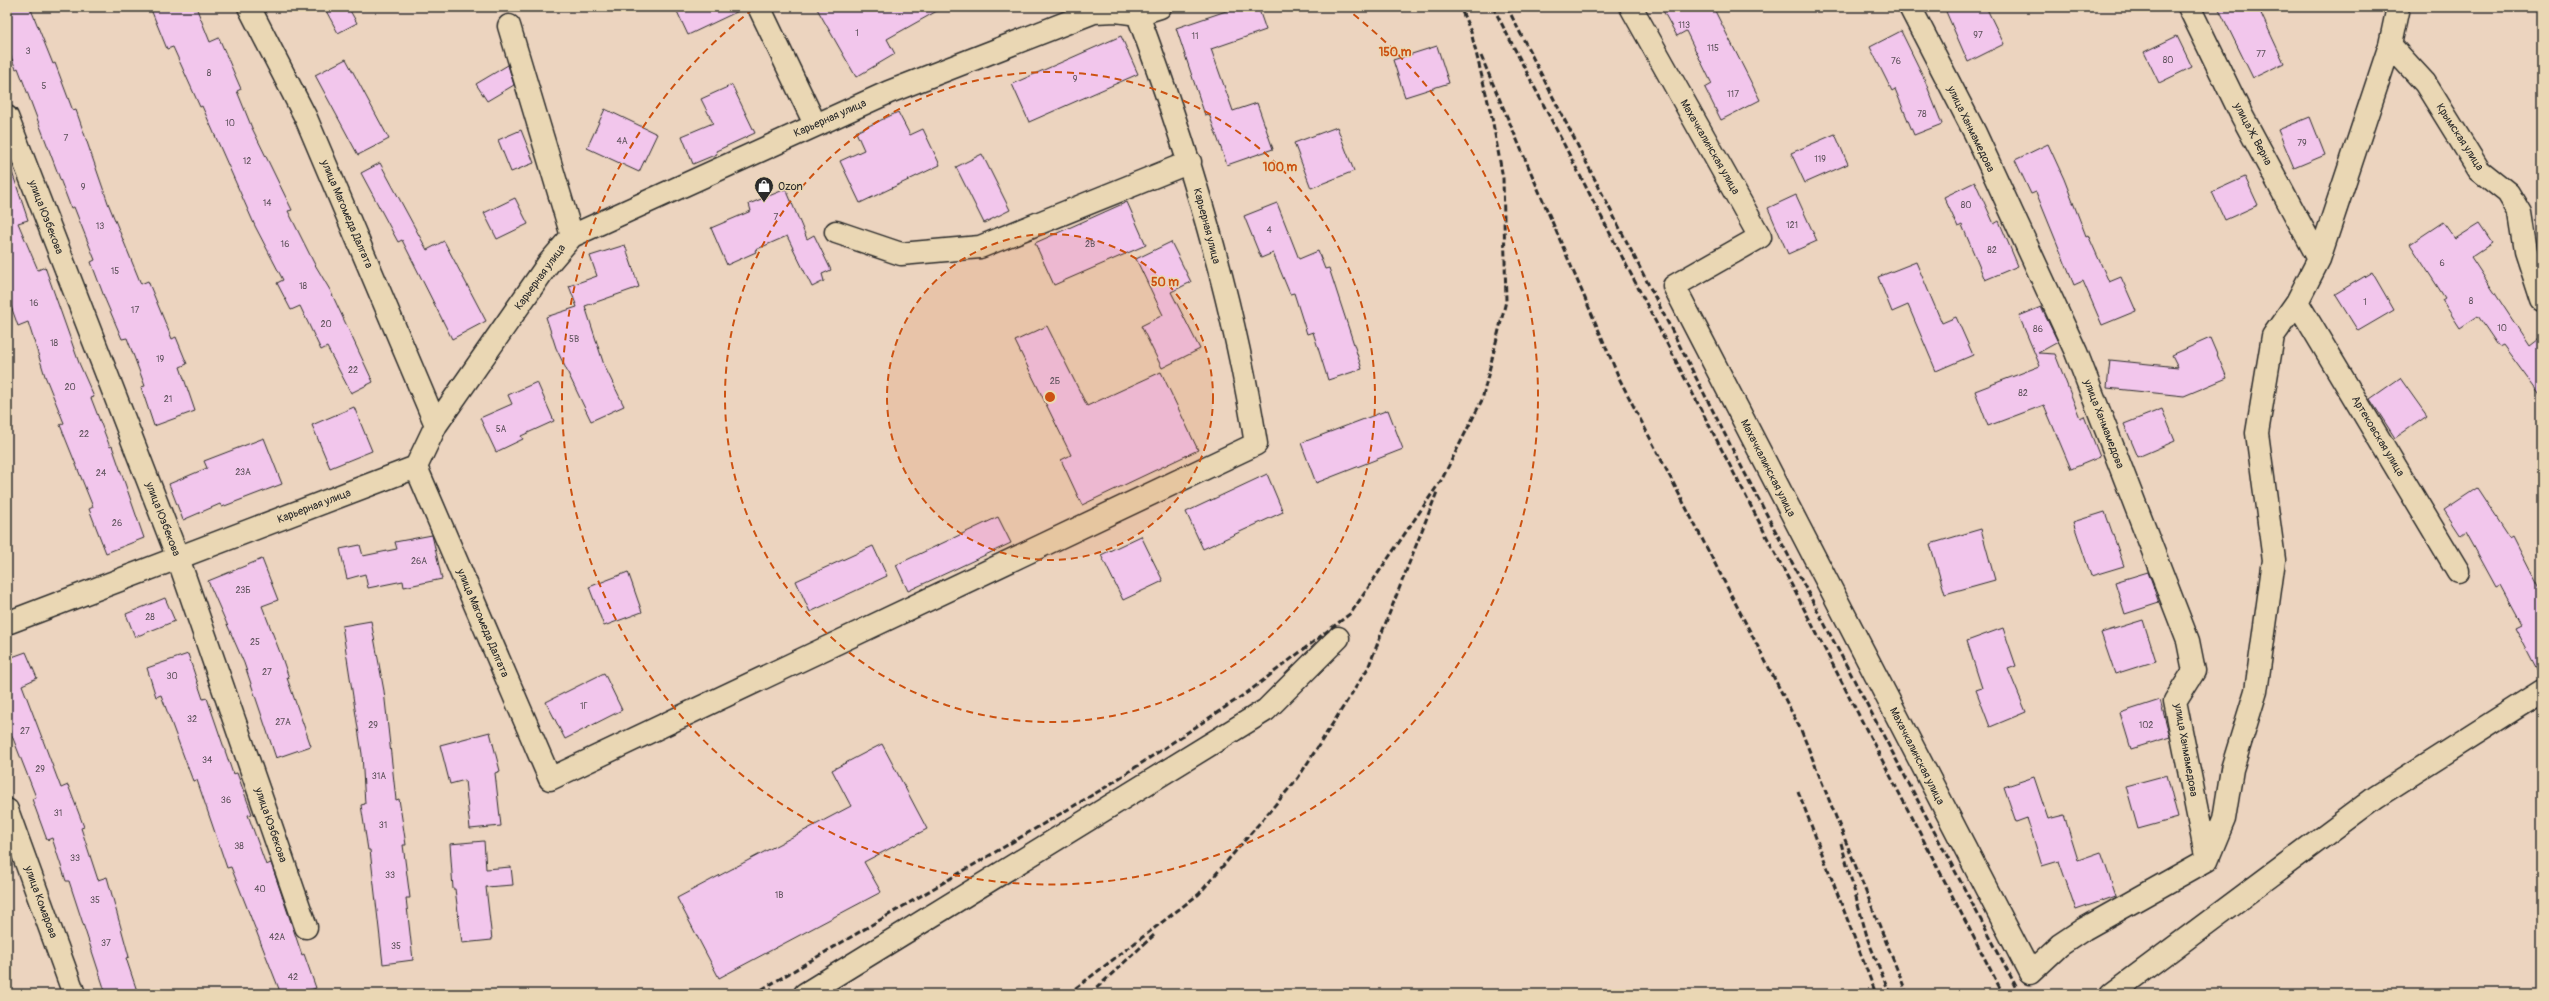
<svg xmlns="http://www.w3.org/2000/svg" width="2549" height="1001" font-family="Pangolin,sans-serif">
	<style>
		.building { fill: #f2c6ec; stroke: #2b2b2b }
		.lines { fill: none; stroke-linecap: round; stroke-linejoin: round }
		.minor-casing { stroke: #2b2b2b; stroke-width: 25 }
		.major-casing { stroke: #2b2b2b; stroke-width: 25 }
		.minor { stroke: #ead7b4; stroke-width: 22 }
		.major { stroke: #ead7b4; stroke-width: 22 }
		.rail { stroke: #2b2b2b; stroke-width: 3; stroke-dasharray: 6 3; stroke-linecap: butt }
		.ring { fill: none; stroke: #cc5211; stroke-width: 2; stroke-dasharray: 7 5 }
		.labels { text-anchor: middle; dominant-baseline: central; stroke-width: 3; stroke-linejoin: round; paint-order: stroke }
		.number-label { font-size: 9px; fill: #5d525b }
		.street-label { font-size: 11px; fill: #2b2b2b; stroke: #ead7b4 }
		.poi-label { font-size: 11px; fill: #2b2b2b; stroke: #ead7b4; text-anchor: start }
		.centre { fill: #cc5211; stroke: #ead7b4; stroke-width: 2 }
		.ring-label { font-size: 12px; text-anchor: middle; font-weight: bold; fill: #cc5211; stroke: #ead7b4; stroke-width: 3; stroke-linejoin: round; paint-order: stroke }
	</style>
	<rect width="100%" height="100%" fill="#ecd4bf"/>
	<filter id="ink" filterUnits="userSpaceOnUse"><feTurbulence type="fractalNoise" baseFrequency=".025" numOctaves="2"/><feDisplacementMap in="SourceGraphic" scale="8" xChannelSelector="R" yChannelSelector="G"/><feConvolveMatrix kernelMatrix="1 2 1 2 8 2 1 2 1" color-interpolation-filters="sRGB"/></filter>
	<g filter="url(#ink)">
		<path class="building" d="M7,7H30L53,64L55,63L73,111L76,110L108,203L141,284L148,281L172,339L176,337L187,364L180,367L195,411L154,426L141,387L145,386L127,338L122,339L105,299L91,262L95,260L74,207L71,208L18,68L16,69L7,47Z
			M150,7H196L210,42L219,38L241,89L237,91L252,128L292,210L288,211L314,263L330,290L373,382L351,393L327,347L321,350L300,306L291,310L277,283L283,280L255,226L202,106L200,107L173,47L167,49Z
			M324,7H348L357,23L338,33Z
			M675,7H747L688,35Z
			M816,7H944L887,39L895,54L856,77Z
			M1238,7H1258L1266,30L1211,49L1233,111L1257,103L1273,149L1227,165L1209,114L1205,115L1176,28Z
			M1661,7H1713L1760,100L1721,120L1705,88L1712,84L1686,31L1677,36Z
			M1944,7H1986L2004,44L1968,62Z
			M2218,7H2258L2284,63L2253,78Z
			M1901,31L1923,76L1942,124L1914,135L1895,89L1892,91L1870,47Z
			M1121,36L1138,74L1029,122L1012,84Z
			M2177,36L2192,67L2159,83L2144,52Z
			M1437,46L1449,83L1405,97L1393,60Z
			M346,59L389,139L358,155L315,75Z
			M508,65L514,85L487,101L476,84Z
			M732,85L755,133L716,151L717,154L693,164L682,136L713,123L701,99Z
			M605,109L657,134L639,172L587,148Z
			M898,112L910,135L923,129L940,165L860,203L840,161L864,150L856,132Z
			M2310,117L2325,155L2294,168L2278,130Z
			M1337,127L1354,171L1311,188L1294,143Z
			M521,130L534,163L511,172L498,140Z
			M1835,134L1848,164L1805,183L1791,153Z
			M2048,144L2064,179L2086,236L2088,235L2109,282L2121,277L2136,311L2102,325L2083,281L2074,285L2036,192L2031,194L2015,160Z
			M982,154L1010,210L984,223L956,167Z
			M380,163L427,250L444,241L486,321L452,339L402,240L398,242L361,173Z
			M10,166L28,220L18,223L38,270L45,267L79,363L94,397L91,398L110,447L112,446L144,538L106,553L89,509L93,507L60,425L64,423L45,376L28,322L18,326L7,295V167Z
			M2245,177L2258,205L2225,220L2212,192Z
			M1975,182L1994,224L1999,221L2018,266L1985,280L1962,225L1958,227L1944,197Z
			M786,189L807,239L814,235L831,270L822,274L824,281L812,287L787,236L755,250L756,252L727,265L711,228L751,211L749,204Z
			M1796,195L1817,241L1788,254L1768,208Z
			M515,198L528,224L497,239L484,213Z
			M1127,202L1146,245L1054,285L1035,243Z
			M1277,203L1299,259L1318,251L1325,269L1329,268L1362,369L1328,380L1313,332L1307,334L1294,293L1290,294L1273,253L1261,258L1244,216Z
			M2443,222L2455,239L2479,224L2492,243L2471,257L2529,345L2542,335V398L2503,345L2499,347L2478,316L2460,328L2442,300L2445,298L2410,244Z
			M1171,242L1191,282L1171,292L1200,349L1162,368L1141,326L1163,315L1136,259Z
			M625,245L639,287L585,306L604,365L624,406L591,421L556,348L546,317L577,307L569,286L597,276L590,256Z
			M1916,262L1942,323L1956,317L1973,355L1936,371L1908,305L1892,312L1878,277Z
			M2372,272L2394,310L2358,331L2335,294Z
			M2041,307L2058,342L2038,353L2055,354L2080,418L2084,416L2100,457L2071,469L2044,405L1988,426L1975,391L2040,366L2019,316Z
			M1047,326L1087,406L1161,372L1198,450L1082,505L1061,460L1071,455L1015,341Z
			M2210,338L2227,378L2184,396L2107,388L2110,360L2178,367L2172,355Z
			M2400,378L2427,416L2395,438L2370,399Z
			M537,382L554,421L521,436L523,439L496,452L480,418L512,404L508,395Z
			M354,407L372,451L330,468L312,425Z
			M2162,409L2175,441L2138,457L2124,424Z
			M1388,410L1403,449L1316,483L1301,443Z
			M264,438L282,484L222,507L220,504L183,520L169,484L207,468L204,461Z
			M1267,474L1283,512L1203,549L1186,512Z
			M2477,488L2510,538L2513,536L2542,593V679L2515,627L2521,624L2500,585L2496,587L2466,532L2461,536L2444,510Z
			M2105,512L2124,566L2091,576L2073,522Z
			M998,517L1011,543L908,591L896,565Z
			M1981,529L1995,580L1945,594L1930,544Z
			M432,535L442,579L404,587L403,581L368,588L365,574L347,579L340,549L360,545L363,556L397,549L395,542Z
			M1141,536L1163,581L1123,600L1101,555Z
			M873,546L887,576L810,612L796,581Z
			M262,559L278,600L262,606L281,655L289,678H287L311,746L276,758L244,663L208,581Z
			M628,572L642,612L604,626L589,587Z
			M2148,572L2159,603L2125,614L2115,582Z
			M165,598L175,621L135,637L126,614Z
			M2143,620L2156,661L2115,674L2101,633Z
			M371,621L384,691L396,800L399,799L406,845H403L410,898H406L413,960L383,964L370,850H368L361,805L365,804L362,754L342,626Z
			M2003,628L2016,666L2008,669L2026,712L1990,727L1976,690L1982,688L1967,641Z
			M9,648L12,657L26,652L37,678L22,685L61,788L68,785L84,827L81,828L98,880L107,877L129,957L126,958L138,994H106L69,881H66L52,838L47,840L32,799L36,797L7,723Z
			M188,654L203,699L207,698L233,774L237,773L252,814L248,815L266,865L271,863L302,955L304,954L316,988L297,994H281L231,867L227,868L197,780L193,781L161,695L156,697L147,668Z
			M604,673L622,710L565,739L546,702Z
			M2160,700L2170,737L2131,749L2120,713Z
			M490,732L500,771L495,773L501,826L470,829L465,780L450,784L440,745Z
			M882,744L927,829L864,862L881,892L719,978L677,898L851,806L832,770Z
			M2167,775L2178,818L2138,829L2126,786Z
			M2034,777L2048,819L2064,815L2078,860L2101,852L2116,896L2076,910L2059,861L2042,866L2027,818L2016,822L2004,787Z
			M484,841L486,869L511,867L513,885L486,887L492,940L462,943L455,889H453L450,844Z"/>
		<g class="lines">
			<defs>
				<path id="minor" d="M249,7L306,118L436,425
					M759,7L815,124
					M1631,7L1760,237L1674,286L2030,973L2060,945L2084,929L2207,860L2224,819L2232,769L2256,691L2274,560L2257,433L2273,336L2297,302L2319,259L2390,45L2398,7
					M1910,7L1975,133L2076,352L2188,641L2194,671L2175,701L2207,860
					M2189,7L2242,116L2319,259
					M509,26L572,236
					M2390,45L2425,83L2479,170L2508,193L2520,213L2526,251L2542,300
					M7,117L178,558L306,927
					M836,232L901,254L980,247L1190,162
					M2297,302L2458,571
					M416,467L550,779L1256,444C1233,295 1188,148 1135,7
					M7,623L416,467L436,425L548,264L572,236L889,92L1094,12L1116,11L1138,14L1160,7
					M7,810L74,994
					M805,994L1266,710L1338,638"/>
				<path id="major" d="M2112,994L2376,797L2542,691"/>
			</defs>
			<use href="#minor" class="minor-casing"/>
			<use href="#major" class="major-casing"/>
			<use href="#minor" class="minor"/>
			<use href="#major" class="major"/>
			<path class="rail" d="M1493,7L2003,994
				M1507,7L1739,462L2020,994
				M1481,56L1620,380L1801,730L1907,994
				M1798,791L1876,994
				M1841,843L1868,940L1890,994
				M754,994L1106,787L1248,692L1351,613L1442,479L1482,400L1506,301L1503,178L1492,118L1471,32L1460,7
				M1068,994L1199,894L1298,778L1368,668L1437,492
				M1090,994L1154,935"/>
		</g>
	</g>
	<circle cx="1050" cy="397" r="163" fill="#cc5211" fill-opacity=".12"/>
	<g class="ring">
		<circle cx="1050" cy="397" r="163"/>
		<circle cx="1050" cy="397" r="325"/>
		<path d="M1344 7A488 488 0 1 1 756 7"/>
	</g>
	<defs>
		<symbol id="shop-pin" viewBox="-11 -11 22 30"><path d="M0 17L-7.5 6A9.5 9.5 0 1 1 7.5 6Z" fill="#2b2b2b" stroke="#ead7b4"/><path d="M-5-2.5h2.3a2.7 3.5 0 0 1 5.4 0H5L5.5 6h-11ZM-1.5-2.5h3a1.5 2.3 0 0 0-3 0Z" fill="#fff"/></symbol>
	</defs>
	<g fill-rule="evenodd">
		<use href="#shop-pin" x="753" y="175" width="22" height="30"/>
	</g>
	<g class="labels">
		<g class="number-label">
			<text x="1684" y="25">113</text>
			<text x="857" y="33">1</text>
			<text x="1978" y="35">97</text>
			<text x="1195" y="36">11</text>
			<text x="1713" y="48">115</text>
			<text x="28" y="51">3</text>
			<text x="2261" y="54">77</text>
			<text x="2168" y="60">80</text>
			<text x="1896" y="61">76</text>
			<text x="209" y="73">8</text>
			<text x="1075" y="79">9</text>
			<text x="44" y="86">5</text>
			<text x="1733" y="94">117</text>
			<text x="1922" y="114">78</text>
			<text x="230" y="123">10</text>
			<text x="66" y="138">7</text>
			<text x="622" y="141">4А</text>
			<text x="2302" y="143">79</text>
			<text x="1820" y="159">119</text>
			<text x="247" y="161">12</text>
			<text x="83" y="187">9</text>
			<text x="267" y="203">14</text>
			<text x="1966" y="205">80</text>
			<text x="776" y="217">7</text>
			<text x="1792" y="225">121</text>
			<text x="100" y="226">13</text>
			<text x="1269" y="230">4</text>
			<text x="285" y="244">16</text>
			<text x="1090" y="244">2В</text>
			<text x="1992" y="250">82</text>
			<text x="2442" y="263">6</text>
			<text x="115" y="271">15</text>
			<text x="303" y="286">18</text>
			<text x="2471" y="301">8</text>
			<text x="2365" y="302">1</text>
			<text x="34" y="303">16</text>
			<text x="135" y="310">17</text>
			<text x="326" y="324">20</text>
			<text x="2502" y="328">10</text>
			<text x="2038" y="329">86</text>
			<text x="574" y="339">5В</text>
			<text x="54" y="343">18</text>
			<text x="160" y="359">19</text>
			<text x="353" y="370">22</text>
			<text x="1055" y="381">2Б</text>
			<text x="70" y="387">20</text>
			<text x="2023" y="393">82</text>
			<text x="168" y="399">21</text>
			<text x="501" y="429">5А</text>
			<text x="84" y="434">22</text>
			<text x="243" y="472">23А</text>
			<text x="101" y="473">24</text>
			<text x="117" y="523">26</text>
			<text x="419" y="561">26А</text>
			<text x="243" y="590">23Б</text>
			<text x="150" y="617">28</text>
			<text x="255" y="642">25</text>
			<text x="267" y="672">27</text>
			<text x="172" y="676">30</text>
			<text x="584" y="706">1Г</text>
			<text x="192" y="719">32</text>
			<text x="283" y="722">27А</text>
			<text x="373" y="725">29</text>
			<text x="2146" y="725">102</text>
			<text x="25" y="731">27</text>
			<text x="207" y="760">34</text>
			<text x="40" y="769">29</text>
			<text x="379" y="776">31А</text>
			<text x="226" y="800">36</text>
			<text x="58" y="813">31</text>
			<text x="383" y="825">31</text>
			<text x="239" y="846">38</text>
			<text x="75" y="858">33</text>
			<text x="390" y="875">33</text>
			<text x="260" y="889">40</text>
			<text x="779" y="895">1В</text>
			<text x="95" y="900">35</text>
			<text x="277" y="937">42А</text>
			<text x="106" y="943">37</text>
			<text x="396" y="946">35</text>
			<text x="293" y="977">42</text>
		</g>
		<g class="street-label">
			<text transform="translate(830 118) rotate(-24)">Карьерная улица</text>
			<text transform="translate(1971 129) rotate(64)">улица Ханмамедова</text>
			<text transform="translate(2253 134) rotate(62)">улица Ж. Верна</text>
			<text transform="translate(2460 137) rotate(57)">Крымская улица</text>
			<text transform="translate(1710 147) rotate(60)">Махачкалинская улица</text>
			<text transform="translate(347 214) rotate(67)">улица Магомеда Далгата</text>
			<text transform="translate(46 217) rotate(69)">улица Юзбекова</text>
			<text transform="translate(1207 226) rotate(75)">Карьерная улица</text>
			<text transform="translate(540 277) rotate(-54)">Карьерная улица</text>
			<text transform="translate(2104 424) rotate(69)">улица Ханмамедова</text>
			<text transform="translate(2378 436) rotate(59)">Артековская улица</text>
			<text transform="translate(1768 468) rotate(63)">Махачкалинская улица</text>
			<text transform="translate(314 506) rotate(-21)">Карьерная улица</text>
			<text transform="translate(163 519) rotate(69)">улица Юзбекова</text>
			<text transform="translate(483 623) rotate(67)">улица Магомеда Далгата</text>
			<text transform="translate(2186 750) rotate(80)">улица Ханмамедова</text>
			<text transform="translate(1917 756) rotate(63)">Махачкалинская улица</text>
			<text transform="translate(271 825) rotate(71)">улица Юзбекова</text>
			<text transform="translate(41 902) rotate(70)">улица Комарова</text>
		</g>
		<g class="poi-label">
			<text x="778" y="186">Ozon</text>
		</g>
	</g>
	<circle cx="1050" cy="397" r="6" class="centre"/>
	<g class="ring-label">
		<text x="1395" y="56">150 m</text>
		<text x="1280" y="171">100 m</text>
		<text x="1165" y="286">50 m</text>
	</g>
	<rect width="2549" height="1001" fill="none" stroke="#ead7b4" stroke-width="24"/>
	<rect x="12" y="12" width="2525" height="977" fill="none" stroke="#2b2b2b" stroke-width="1.5" filter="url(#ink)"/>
</svg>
